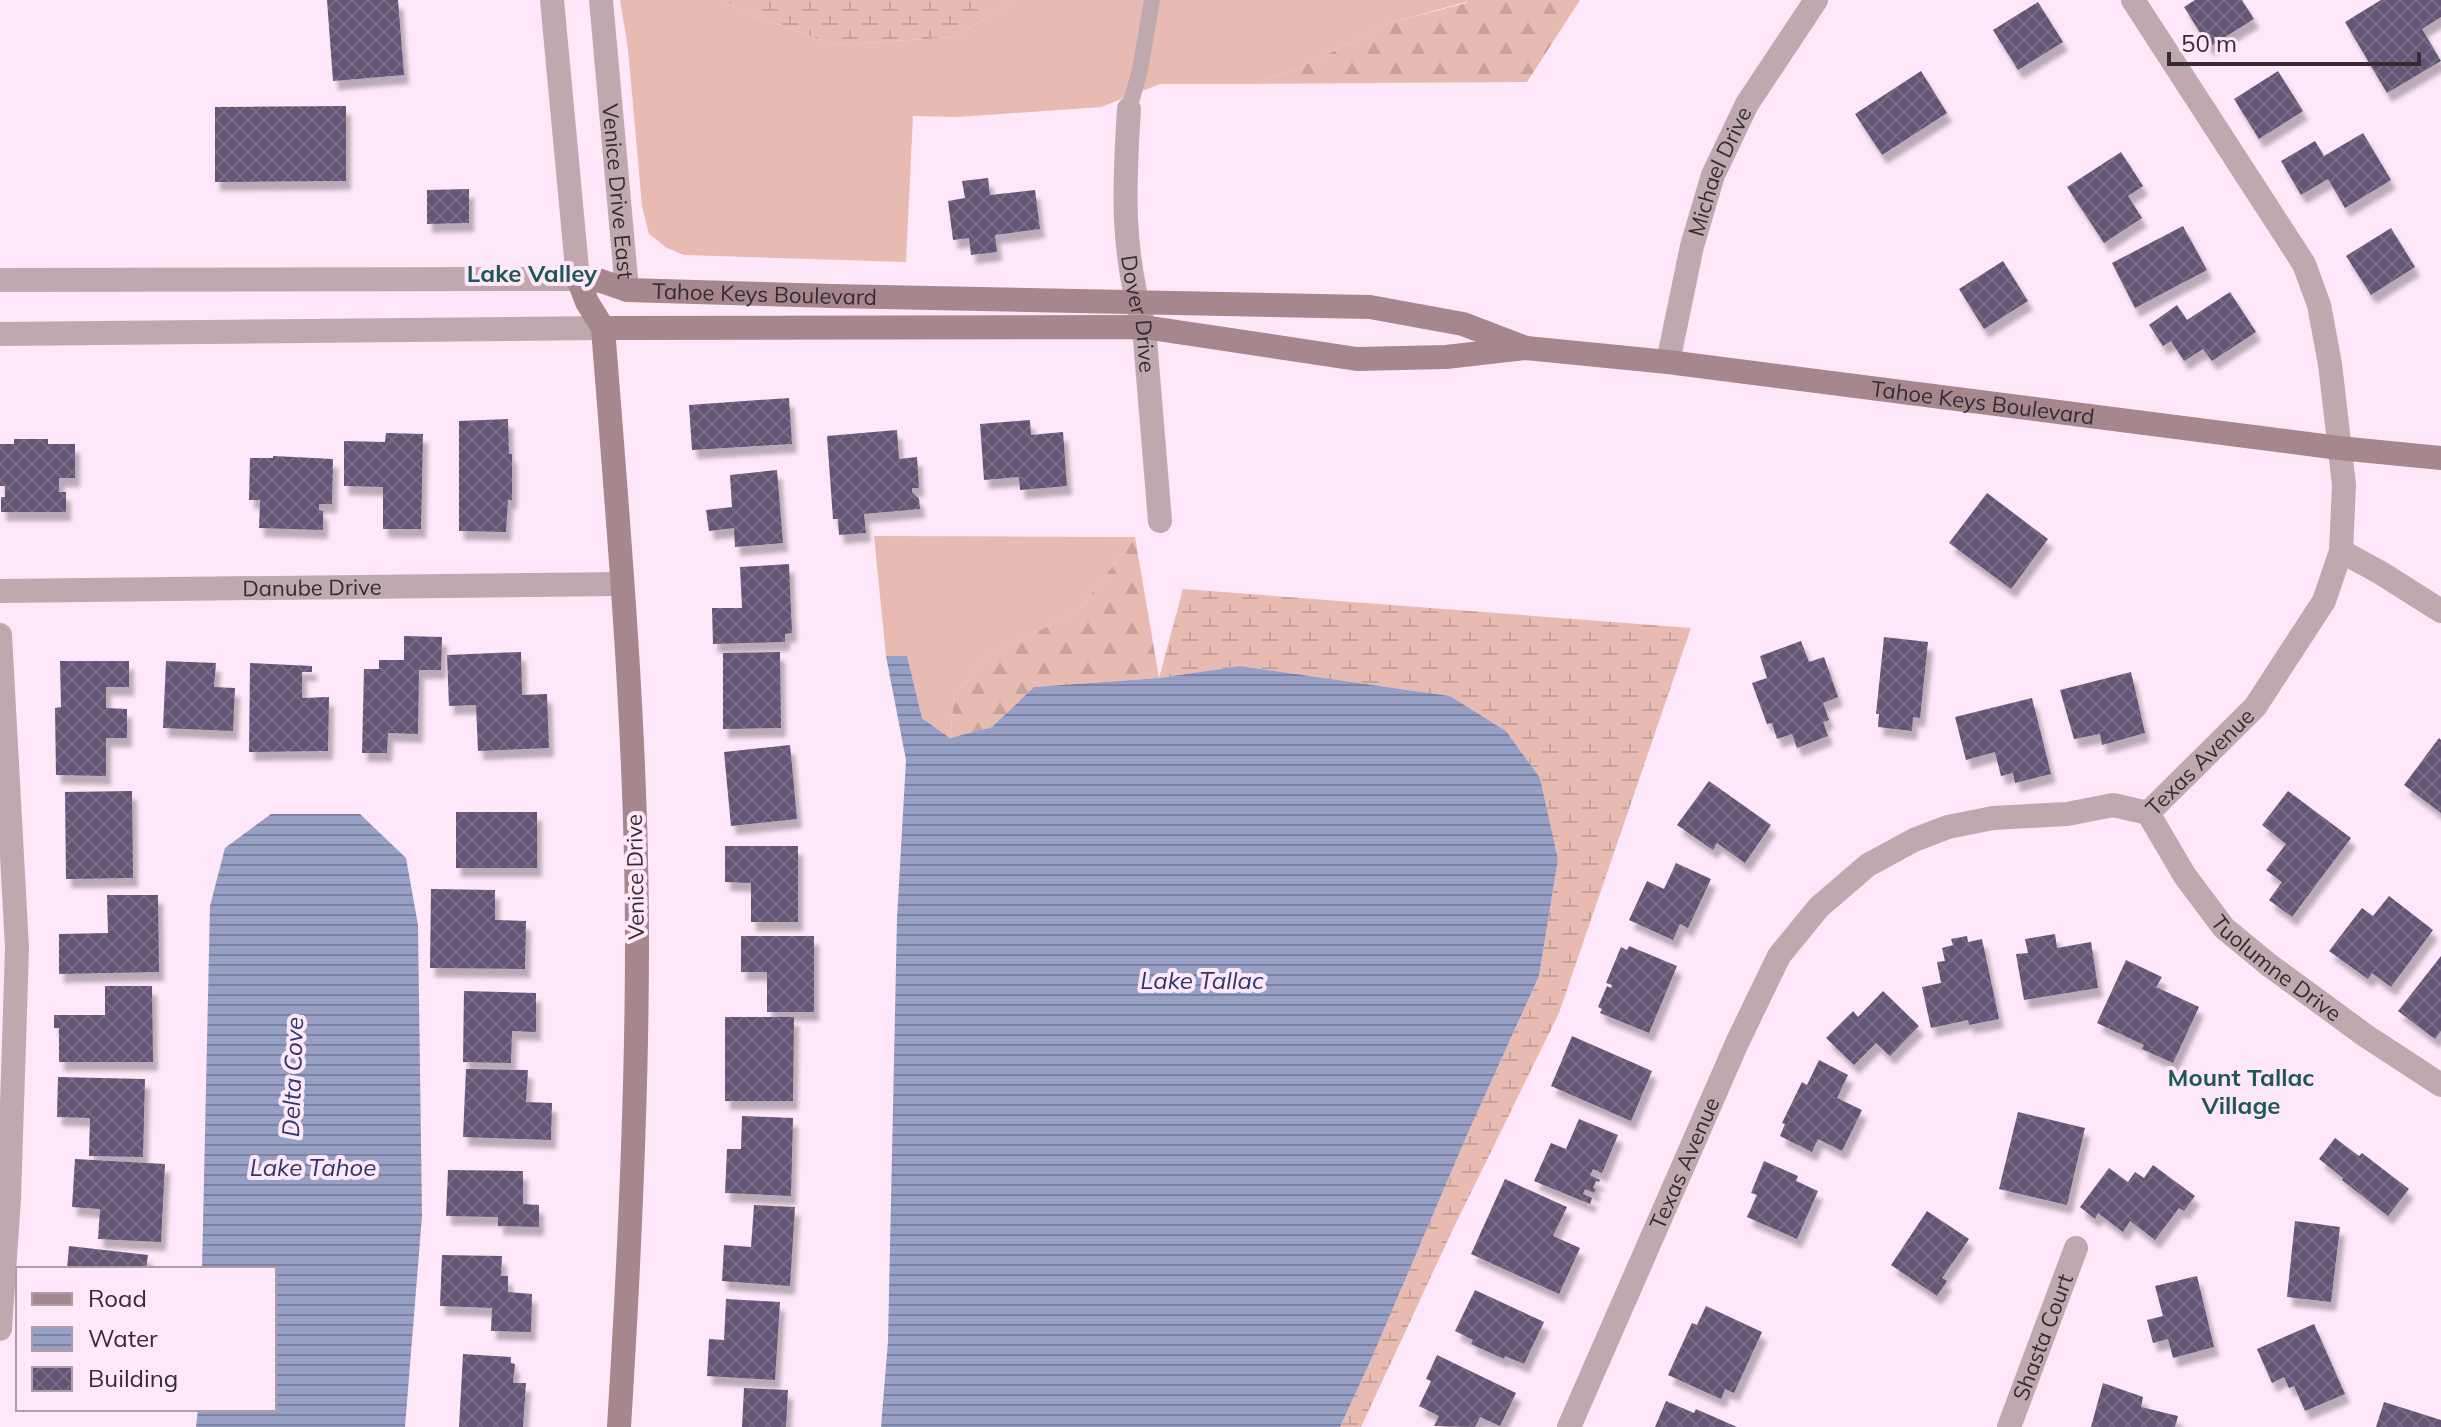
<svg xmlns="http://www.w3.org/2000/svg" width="2441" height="1427" font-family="Mulish,sans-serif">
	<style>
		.grass { fill: #e7bbb2 }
		.forest { fill: url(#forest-firs) }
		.wetland { fill: url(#wetland-marsh) }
		.water { fill: url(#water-rules) }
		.building { fill: url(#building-cross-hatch); filter: url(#shadow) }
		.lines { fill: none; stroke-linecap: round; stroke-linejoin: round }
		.lane { stroke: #bfa9ae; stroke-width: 16 }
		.street { stroke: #bfa9ae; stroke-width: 24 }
		.secondary { stroke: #a6878e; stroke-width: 24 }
		.labels { text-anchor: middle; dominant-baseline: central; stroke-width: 8; stroke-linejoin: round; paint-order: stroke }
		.street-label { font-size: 22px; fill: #352c33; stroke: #fee7f8 }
		.neighbourhood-label { font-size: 24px; font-weight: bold; fill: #1d5854; stroke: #fee7f8 }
		.water-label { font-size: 24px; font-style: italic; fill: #2f3668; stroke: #fee7f8 }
	</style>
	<defs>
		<pattern id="forest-firs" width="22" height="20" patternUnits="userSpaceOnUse" patternTransform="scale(2)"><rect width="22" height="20" fill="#e7bbb2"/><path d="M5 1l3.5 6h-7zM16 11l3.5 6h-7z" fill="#c7a19a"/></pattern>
		<pattern id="wetland-marsh" width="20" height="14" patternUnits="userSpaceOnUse" patternTransform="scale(2)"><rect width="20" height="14" fill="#e7bbb2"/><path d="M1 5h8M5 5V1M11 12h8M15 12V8" fill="none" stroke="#c7a19a"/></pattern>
		<pattern id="water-rules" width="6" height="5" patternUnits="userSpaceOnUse" patternTransform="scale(2)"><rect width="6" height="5" fill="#979fc5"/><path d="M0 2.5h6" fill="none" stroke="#7c82a1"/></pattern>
		<pattern id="building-cross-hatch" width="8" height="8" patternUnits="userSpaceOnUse" patternTransform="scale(2)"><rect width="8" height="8" fill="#635476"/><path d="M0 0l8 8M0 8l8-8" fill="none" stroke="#766a85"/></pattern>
		<filter id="shadow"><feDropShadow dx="5" dy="9" stdDeviation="2" flood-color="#0004"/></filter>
	</defs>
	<rect width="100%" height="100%" fill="#fee7f8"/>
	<path class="grass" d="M620,0H726L736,9L835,45L956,37L1014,0H1468L1466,2L1393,22L1295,70L1251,84H1160L1101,107L959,117L913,116L906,262L684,255L667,248L649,234L642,206L628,49Z
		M874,536L1135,537L1078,611L987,657L954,696L950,738L922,718L907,657L886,656Z"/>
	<path class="forest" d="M1468,0H1580L1527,82L1251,84L1295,70L1393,22L1466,3Z
		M1135,537L1159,678L1034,687L992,727L950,738L954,696L987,657L1078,611Z"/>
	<path class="wetland" d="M726,0H1014L956,37L835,45L736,9Z
		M1183,589L1691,628L1559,1013L1453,1229L1361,1427H1340L1370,1362L1467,1135L1539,976L1558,859L1540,778L1506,731L1450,696L1240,666L1159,678Z"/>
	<path class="water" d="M886,656H907L922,718L950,738L992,727L1034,687L1159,678L1240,666L1450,696L1506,731L1540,778L1558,859L1539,976L1467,1135L1370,1362L1340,1427H881L888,1341L897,919L906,760Z
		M271,814H360L406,858L418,925L422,1216L405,1427H196L198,1409H274V1269H202L210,906L225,848Z"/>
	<path class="building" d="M327,0H398L404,75L333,81Z
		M2195,0H2242L2254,19L2209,47L2184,7Z
		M2381,0H2441V17L2422,29L2441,61L2387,93L2345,22Z
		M2038,2L2063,42L2018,70L1993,30Z
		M1921,71L1947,113L1882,155L1855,114Z
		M2278,71L2303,111L2259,139L2234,99Z
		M346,106V181L215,182V107Z
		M2363,133L2391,180L2345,208L2328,179L2301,195L2281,161L2315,141L2324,156Z
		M2121,152L2143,186L2128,196L2142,218L2104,243L2067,187Z
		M988,178L990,195L1035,190L1040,229L995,235L997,252L971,255L969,238L953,240L948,201L965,198L962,181Z
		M469,189V223L427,224V190Z
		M2183,226L2207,270L2135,308L2112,263Z
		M2391,228L2415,267L2371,295L2346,256Z
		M2003,261L2028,301L1984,329L1959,289Z
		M2230,292L2256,332L2212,361L2203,349L2184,361L2171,341L2163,346L2149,325L2177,305L2187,320Z
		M789,398L792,444L692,450L689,405Z
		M508,419L509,454H512V500H508L506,532L459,531V421Z
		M1030,420L1031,435L1063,432L1067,486L1020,490L1019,477L984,480L980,424Z
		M897,430L899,459L917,457L919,488H912V492L919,499L920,509L864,514L866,533L839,535L838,519H833L827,436Z
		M386,433L423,434L421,529H383V487L344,486V441L385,442Z
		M14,439H48V444H75V478H59V492H66V512H1V497H5V486H0V444H14Z
		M273,456L333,459L332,504H319V510L323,511V530L259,528L260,500H249L250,458H273Z
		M777,470L783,543L735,547L734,528L709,531L706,510L732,507L730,475Z
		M1987,493L2048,539L2011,589L1949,543Z
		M789,564L792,633L785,634V642L713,644L712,608H742L740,567Z
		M404,636L442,637L441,670H419L418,734L388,733L387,753H362L364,669H379V660H404Z
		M1884,637L1928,642L1920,718L1913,717L1912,731L1878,727L1879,714H1876Z
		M1801,641L1809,662L1824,657L1838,697L1823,703L1829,720L1823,722L1828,736L1797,748L1792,734L1777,739L1772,723L1767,724L1752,683L1767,678L1760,656Z
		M521,652L522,695L547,694L549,748L478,751L476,705L449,706L447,655Z
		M780,652L781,728L723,729V653Z
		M60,661H129V687H106V708L127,709V738H106V776L56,775L55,708L61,707Z
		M166,661L216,663L214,687L235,688L233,731L163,728Z
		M250,663L312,666V672H302V698L329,697L328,751L249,752Z
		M2131,672L2145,733L2102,745L2100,734L2074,739L2060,690Z
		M2032,698L2051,774L2015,783L2013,773L2001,776L1995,752L1966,760L1955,717Z
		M2439,738L2441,740V813L2404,785Z
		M790,745L797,819L731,826L724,752Z
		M1709,781L1771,825L1745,863L1717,843L1713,850L1677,825Z
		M132,791L133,878L66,879L65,792Z
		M2288,791L2351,838L2292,917L2269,900L2282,882L2266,870L2286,844L2262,825Z
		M456,812H537V868H456Z
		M725,846H798V922H751V883L725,882Z
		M1676,863L1711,879L1688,928L1680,924L1673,940L1629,920L1647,881L1664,889Z
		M431,889L495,890V920L526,921L525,969L430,968Z
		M107,895H158L159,972L59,974V934L108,933Z
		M2389,896L2433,930L2391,987L2372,973L2368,979L2329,951L2362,908L2373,916Z
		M2055,934L2057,948L2091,942L2098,988L2024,1000L2016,954L2028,953L2025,939Z
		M741,936H814V1012H767V972H741Z
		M1967,936L1968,942L1982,939L1999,1019L1969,1025L1968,1020L1931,1028L1922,987L1941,983L1937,962L1945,961L1942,948L1953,945L1951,939Z
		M1629,946L1677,966L1649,1033L1600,1013L1602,1009L1598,1007L1607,986L1611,988L1612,985L1606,983L1621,947L1627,950Z
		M2441,956V1031L2435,1039L2398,1011Z
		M2126,960L2162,977L2156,987L2199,1007L2173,1063L2142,1049L2144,1045L2097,1023Z
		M105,986H152L153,1062H59V1028H54V1015H105Z
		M464,991L536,993V1032L512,1031L511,1063L463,1062Z
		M1883,991L1919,1026L1890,1056L1876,1043L1854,1065L1826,1038L1853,1011L1858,1017Z
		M725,1017H794L793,1101H725Z
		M1572,1036L1652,1071L1631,1121L1551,1086Z
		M1819,1060L1848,1075L1837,1098L1862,1110L1842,1151L1818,1139L1812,1152L1780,1136L1785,1124L1782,1123L1802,1082L1807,1085Z
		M466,1069L528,1070L526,1102L552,1103L551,1140L463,1137Z
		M58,1077L145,1079L143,1157L89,1156L90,1118L57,1117Z
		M2018,1112L2085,1128L2067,1205L1999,1189Z
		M742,1116L793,1118L791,1196L725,1193L727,1149H741Z
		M1579,1119L1618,1135L1602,1173L1593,1169L1590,1175L1600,1180L1599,1182L1596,1181L1593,1188L1596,1189L1594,1193L1585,1189L1583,1194L1592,1198L1590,1204L1534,1181L1551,1143L1566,1149Z
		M2335,1138L2359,1156L2362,1153L2409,1189L2388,1216L2342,1180L2343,1178L2319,1159Z
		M75,1159L165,1164L161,1242L98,1239L100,1209L72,1207Z
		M1764,1161L1798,1176L1796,1181L1818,1191L1797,1239L1747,1217L1757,1195L1751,1193Z
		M2153,1165L2195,1196L2184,1211L2179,1208L2155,1240L2130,1221L2123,1232L2098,1213L2095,1219L2080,1207L2109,1168L2128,1182L2135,1172L2144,1178Z
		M448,1170L523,1171V1204L539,1205V1227L498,1226V1217L446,1216Z
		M1505,1179L1567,1207L1553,1236L1580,1248L1559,1294L1471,1254Z
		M754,1205L795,1207L790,1286L722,1281L724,1245L751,1247Z
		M1927,1211L1969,1239L1942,1278L1947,1281L1937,1296L1891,1265Z
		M2295,1221L2340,1227L2331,1302L2287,1297Z
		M69,1246L148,1255L146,1269H67Z
		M442,1255L502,1256L501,1276H508V1292L532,1294L531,1332L491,1331L492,1308L440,1306Z
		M2197,1276L2214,1347L2173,1358L2168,1339L2153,1343L2147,1320L2163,1316L2155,1286Z
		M1475,1290L1544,1322L1524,1364L1505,1356L1504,1359L1471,1344L1473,1340L1455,1331Z
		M726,1299L780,1302L775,1380L707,1376L709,1339L724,1340Z
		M1706,1306L1762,1332L1734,1393L1725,1389L1721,1399L1668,1375L1692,1323L1697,1325Z
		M2314,1324L2345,1394L2305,1411L2294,1386L2289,1388L2284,1377L2272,1383L2257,1349Z
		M463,1354L511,1357V1363L515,1364L513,1383H526L523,1427H459Z
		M1437,1355L1516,1393L1500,1426L1480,1417L1475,1427L1434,1426L1439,1416L1419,1406L1431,1381L1426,1379Z
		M2103,1383L2143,1397L2141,1407L2178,1416L2175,1427H2091Z
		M744,1388L788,1390L786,1427H742Z
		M1666,1401L1694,1413L1696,1409L1737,1427H1655Z
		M2384,1402L2441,1420V1427H2376Z"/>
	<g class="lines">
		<path class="lane" d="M1129,109L1140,70L1152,0"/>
		<g class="street">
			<path id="s1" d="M601,0L627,290"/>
			<path id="s2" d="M1129,109C1124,186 1121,251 1144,327L1160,521"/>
			<path d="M0,280L578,279L552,0"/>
			<path d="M0,334L603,328"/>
			<path id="s3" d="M1668,362L1692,246L1713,175L1747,104L1816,0"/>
			<path d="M2341,551L2381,573L2441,611"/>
			<path id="s4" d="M0,591L622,584"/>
			<path d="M0,635L17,948L9,1199L0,1329"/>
			<path id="s5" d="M2148,813L2185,876L2224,928L2269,965L2366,1036L2441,1085"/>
			<path id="s6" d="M1569,1427L1737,1043L1779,956L1819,907L1868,865L1914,840L1948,827L1993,818L2067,814L2113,805L2148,813L2255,707L2324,601L2341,551L2344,485L2330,364L2319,305L2304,264L2133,0"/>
			<path id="s7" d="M2009,1427L2076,1248"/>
		</g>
		<g class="secondary">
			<path id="s8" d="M603,328L1144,327L1357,359L1446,357L1526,348L1668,362L2339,448L2441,458"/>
			<path id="s9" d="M619,1427C629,1266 637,1105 637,944C637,738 619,533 603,328L587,302L578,279L601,281L627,290L832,296L1370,307L1463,324L1526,348"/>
		</g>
	</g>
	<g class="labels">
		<g class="street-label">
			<text stroke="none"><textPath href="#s3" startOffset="198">Michael Drive</textPath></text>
			<text stroke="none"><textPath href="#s1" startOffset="192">Venice Drive East</textPath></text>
			<text stroke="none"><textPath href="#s9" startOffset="1344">Tahoe Keys Boulevard</textPath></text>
			<text stroke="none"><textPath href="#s2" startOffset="206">Dover Drive</textPath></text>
			<text stroke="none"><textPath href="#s8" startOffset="1386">Tahoe Keys Boulevard</textPath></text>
			<text stroke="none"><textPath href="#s4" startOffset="312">Danube Drive</textPath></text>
			<text stroke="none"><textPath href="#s6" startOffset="1008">Texas Avenue</textPath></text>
			<text transform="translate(635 877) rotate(-91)">Venice Drive</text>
			<text stroke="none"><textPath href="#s5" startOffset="204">Tuolumne Drive</textPath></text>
			<text stroke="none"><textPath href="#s6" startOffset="288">Texas Avenue</textPath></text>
			<text stroke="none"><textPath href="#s7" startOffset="96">Shasta Court</textPath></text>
		</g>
		<g class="neighbourhood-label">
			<text x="532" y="273">Lake Valley</text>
			<text x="2241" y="1077">Mount Tallac<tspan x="2241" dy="28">Village</tspan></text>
		</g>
		<g class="water-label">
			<text x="1202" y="980">Lake Tallac</text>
			<text transform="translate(292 1077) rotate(-88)">Delta Cove</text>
			<text x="313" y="1167">Lake Tahoe</text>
		</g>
	</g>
	<rect x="16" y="1267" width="260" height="144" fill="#fee7f8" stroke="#ae9ca9" stroke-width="2"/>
	<rect x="32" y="1293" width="40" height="12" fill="#a6878e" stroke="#ae9ca9" stroke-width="2"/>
	<text x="88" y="1307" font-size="24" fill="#352c33">Road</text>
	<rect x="32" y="1327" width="40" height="24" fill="url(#water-rules)" stroke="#ae9ca9" stroke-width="2"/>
	<text x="88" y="1347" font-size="24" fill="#352c33">Water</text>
	<rect x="32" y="1367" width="40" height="24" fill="url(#building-cross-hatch)" stroke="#ae9ca9" stroke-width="2"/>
	<text x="88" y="1387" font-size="24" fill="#352c33">Building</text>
	<path d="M2169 52v12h250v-12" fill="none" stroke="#352c33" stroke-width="4"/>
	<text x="2181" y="52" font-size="24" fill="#352c33" stroke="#fee7f8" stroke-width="6" paint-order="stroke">50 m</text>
</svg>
